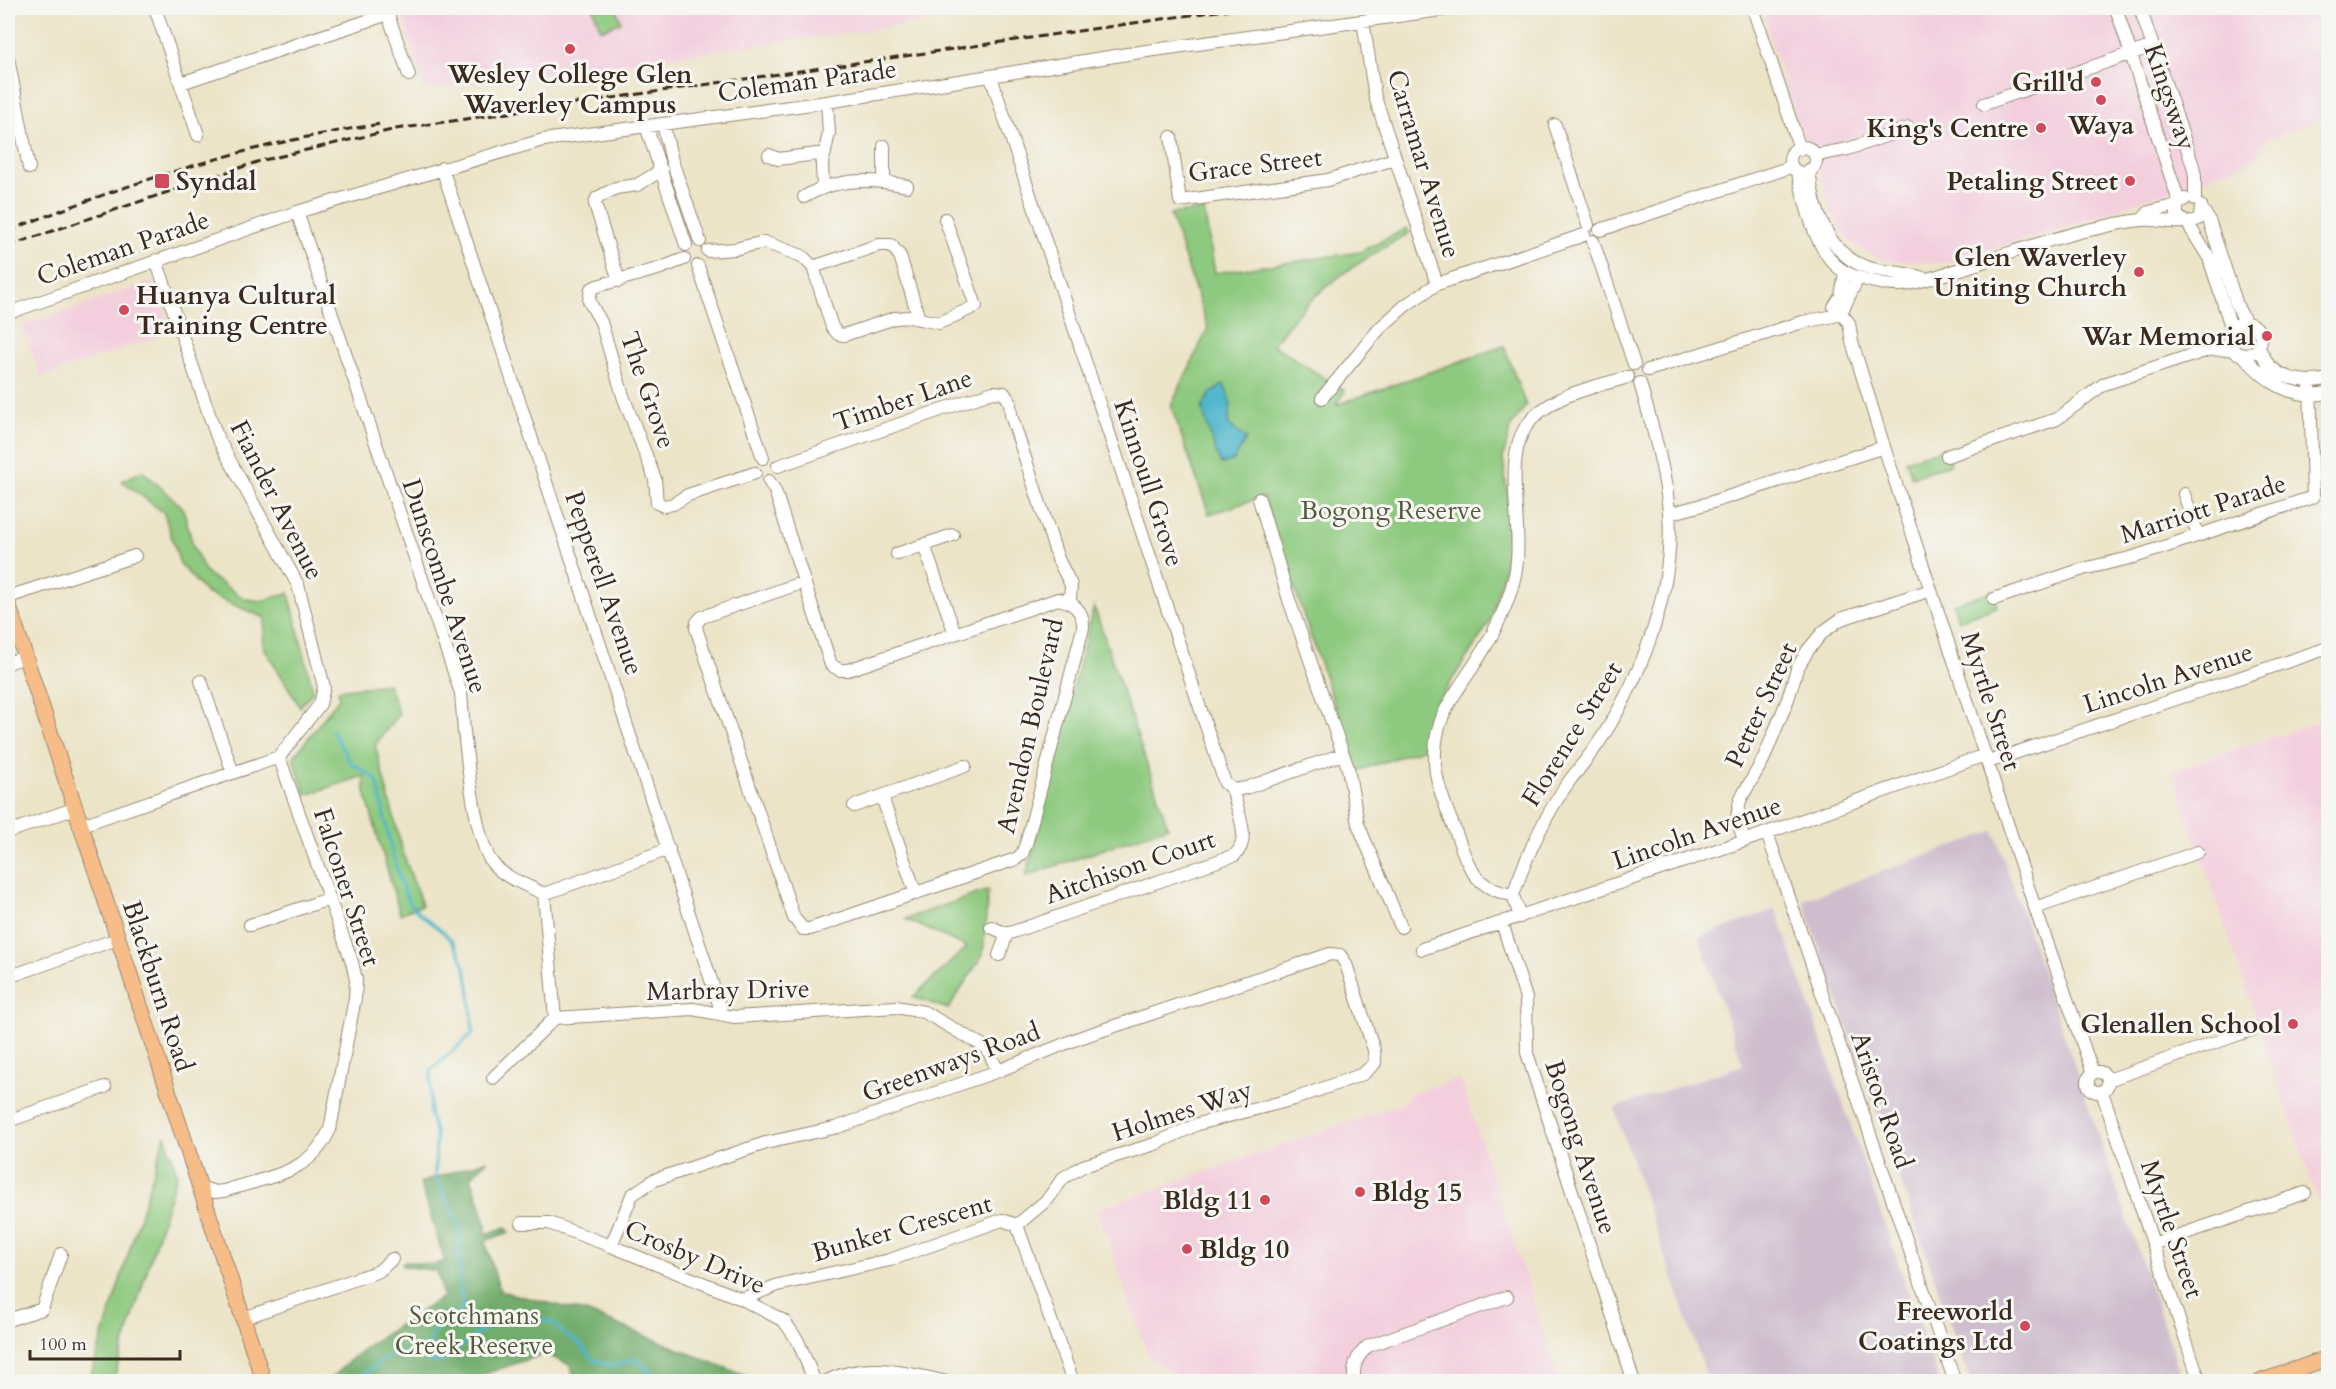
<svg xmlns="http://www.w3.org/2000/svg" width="2336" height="1389" font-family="Cardo,serif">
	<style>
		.built { fill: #f3cfde }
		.industrial { fill: #cfbdce }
		.green { fill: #8dc97e; stroke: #647a4e; stroke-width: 1.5 }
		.forest { fill: #72ad6d; stroke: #566c46; stroke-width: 1.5 }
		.water { fill: #4eb6cc; stroke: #447075; stroke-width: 1.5 }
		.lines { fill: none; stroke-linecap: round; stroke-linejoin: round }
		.stream { stroke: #4eb6cc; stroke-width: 3 }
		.minor-casing { stroke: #948772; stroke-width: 14 }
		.major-casing { stroke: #948772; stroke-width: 17 }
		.minor { stroke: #fff; stroke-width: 12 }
		.major { stroke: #f7bd88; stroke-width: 15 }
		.rail { stroke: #3b2a1e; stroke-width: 3; stroke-dasharray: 9 4.5; stroke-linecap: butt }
		.poi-dot { fill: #d1495b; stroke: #f6f6f2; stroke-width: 2 }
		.labels { text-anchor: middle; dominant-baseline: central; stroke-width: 6; stroke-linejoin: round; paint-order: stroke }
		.poi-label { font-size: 26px; font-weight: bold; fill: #3b2a1e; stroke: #f6f6f2; text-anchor: end }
		.street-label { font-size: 26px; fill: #3b2a1e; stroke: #f6f6f2 }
		.park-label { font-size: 26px; fill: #545a3b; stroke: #f6f6f2 }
	</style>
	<rect width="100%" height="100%" fill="#f6f6f2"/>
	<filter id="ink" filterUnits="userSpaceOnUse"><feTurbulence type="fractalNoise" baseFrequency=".0167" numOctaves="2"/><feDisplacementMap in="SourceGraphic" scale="12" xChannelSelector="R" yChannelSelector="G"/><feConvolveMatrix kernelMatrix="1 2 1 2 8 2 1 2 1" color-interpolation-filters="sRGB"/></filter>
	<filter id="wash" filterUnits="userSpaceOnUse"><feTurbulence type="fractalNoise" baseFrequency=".008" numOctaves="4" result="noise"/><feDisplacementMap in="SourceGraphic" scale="24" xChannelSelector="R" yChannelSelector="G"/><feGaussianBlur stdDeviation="1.35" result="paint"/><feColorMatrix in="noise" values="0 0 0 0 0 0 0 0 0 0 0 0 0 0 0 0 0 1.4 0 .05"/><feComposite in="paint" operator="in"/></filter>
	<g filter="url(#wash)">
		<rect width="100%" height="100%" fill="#ece4c7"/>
		<path class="built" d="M399,8H1031L425,90Z
			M1765,8H2328V118L2267,140L2253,161L2064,228L1941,263L1881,260L1849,242L1832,215L1821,175L1795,114L1770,38Z
			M153,281L172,332L41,377L22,326Z
			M2320,721L2328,746V1230L2172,771Z
			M1460,1078L1560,1381H1185L1149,1359L1097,1209L1404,1103L1410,1094Z"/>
		<path class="industrial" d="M1994,831L2183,1381H1970L1803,900Z
			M1776,909L1939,1381H1708L1614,1108L1743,1065L1699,937Z"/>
		<path class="green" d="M593,8H616L621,22L601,30Z
			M1204,210L1215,273L1360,252L1407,228L1409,233C1353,266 1311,289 1273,345L1345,391L1336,405L1504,346L1526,406L1511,426L1503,458L1510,515L1506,561L1490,622L1439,700L1429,723L1423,749L1357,771L1263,497L1209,514L1171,406L1208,328L1170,214Z
			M1945,448L1950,464L1912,477L1906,460Z
			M143,471L183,508L193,546L206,573L245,599L261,601L289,593L313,691L300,707L263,646L265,618L206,593L180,564L164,513L122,481Z
			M1992,591L1997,607L1958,620L1953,604Z
			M1094,606L1168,827L1026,876Z
			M388,684L399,714L375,745L404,856L422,905L400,914L365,792L364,776L306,795L293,758L339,698L338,690Z
			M988,890L983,955L948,1009L913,997L967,947L905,919Z
			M165,1135L177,1173L113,1381H89Z"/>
		<path class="forest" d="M488,1160L471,1177L486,1223V1234L506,1227L509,1232L485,1241L500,1291L589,1313L758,1381H575L570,1365L544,1354L464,1381H327L364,1348L443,1297L437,1271L402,1266L404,1261L434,1265L445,1261L420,1183Z"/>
		<path class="water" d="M1224,384L1231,404L1228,424L1246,439L1234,460L1221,464C1212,446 1207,426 1202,407L1210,394Z"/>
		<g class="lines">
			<path class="stream" d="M332,731L351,763L376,779C386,817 390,858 406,895C413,913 430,921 444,933C471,957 471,1000 473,1033L431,1070L430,1115L436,1134L435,1176L460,1229V1287L463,1306L455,1317L432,1334L428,1349L391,1355L362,1375L360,1382
				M422,1352L429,1361L440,1362L489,1325L501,1320L522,1317L552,1322L564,1334L579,1343L593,1360L614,1366L634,1359L664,1382"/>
		</g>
	</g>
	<g filter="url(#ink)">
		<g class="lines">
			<defs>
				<path id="minor" d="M155,8L198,135
					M1753,8L1800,149
					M2116,8L2179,202
					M2140,8L2193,166L2195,176V199
					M386,9L409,75
					M1363,21L1375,97L1437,284
					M8,58L29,168
					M991,77L1225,783L1233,790L1246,788L1343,754
					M181,83L388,14
					M1984,104L2153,46
					M663,124L672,161L700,241
					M1555,125L1588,225
					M646,126L686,245
					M1171,137L1180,201L1328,180L1394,159
					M884,146V181
					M1790 160a13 13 0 1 1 26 0a13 13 0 1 1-26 0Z
					M769,155L778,159L825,153
					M1816,155L1848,149L1909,128
					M442,168L722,1013
					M1809,170C1813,210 1829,259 1873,269C1890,273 1906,272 1923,278
					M1798,174C1806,204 1814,248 1839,268C1853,279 1893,288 1909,284C1969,269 2028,244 2088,230C2104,227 2126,221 2142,220C2155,218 2169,224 2182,222
					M823,186L822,165L829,133L827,102
					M804,197C835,178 872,178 907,186
					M2177,205V216L2188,224L2200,218L2201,206
					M2202,209L2209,220L2238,308L2246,323
					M297,212L461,693C463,727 473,840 493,864C505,878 527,885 544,894L669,849
					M2142,220L2149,212L2177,205L2185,199
					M2188,224L2209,258L2232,330
					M1600,230L1791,167
					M1593,241L1634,364
					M708,251L735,249L764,242L802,256L813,267L832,327L838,334L844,335L895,318L910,317L939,323L976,306L945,219
					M684,259L661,268L597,286L591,289L589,301L601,322L623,396L655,479L657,503L664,506L673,504L688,495L755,473
					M698,266L763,458
					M813,267L879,245H891L900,256L919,319
					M619,281L595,204L597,198L616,188L637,185L662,170
					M1835,306L1849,323L1852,342L1884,447L2035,908L2093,1073
					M1834,307L1841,296L1845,272
					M8,313L297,212L543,140L827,102L1140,52L1455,8
					M2229 339a16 16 0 1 1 32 0a16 16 0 1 1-32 0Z
					M2258,347C2263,354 2266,363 2272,368C2287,381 2310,383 2328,379
					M2243,355C2266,382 2291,400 2328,393
					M1648,370L1803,322L1834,316L1843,309L1858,278
					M1322,398L1380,328L1406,305L1437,284L1584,235
					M1947,456L2057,419L2104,384L2208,350L2233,349
					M778,466L993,392L1004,393L1010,402L1011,415L1058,559L1071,585L1070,601
					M769,481L775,491L831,665L840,670H848L1058,599C1074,602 1084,611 1083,628L1026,844L1022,854L1016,859L810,929H803L794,918L696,628L697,622L702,617L804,582
					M2184,494L2198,535
					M1259,499L1289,600L1348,768L1358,824L1401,927
					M1669,514L1709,503L1884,447
					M924,545L955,634
					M897,554L953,535
					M8,597L135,556
					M1994,599L2083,569L2134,557L2313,497L2310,381
					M8,663L25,657
					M201,681L233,773
					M1988,762L2328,648
					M882,797L916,894
					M854,806L965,766
					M79,826L279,757L320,704L324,687L298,585L217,437L156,260
					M8,832L73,809
					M1767,833L1955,1382
					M1744,841L1737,818L1740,800L1763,760L1788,699L1797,669L1808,650L1823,632L1841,619L1931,590
					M544,894L555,1018
					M1513,895C1527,854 1545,815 1570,780C1581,766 1593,752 1603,736C1643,673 1675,589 1669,512C1665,468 1652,426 1640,383
					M2035,908L2198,852
					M1520,917L1513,895C1477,889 1469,870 1458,838C1450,818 1436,785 1435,764C1433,717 1453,698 1476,662C1492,637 1507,608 1514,579C1526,534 1502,464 1525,428C1547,395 1592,388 1628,377
					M1502,923L1526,998L1527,1053L1634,1382
					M250,925L329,899
					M991,927L1007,934L999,955
					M1007,934L1235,855C1252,838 1237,813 1233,790
					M1422,949L1744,841L1985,755
					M8,977L117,939
					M2088 1082a10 10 0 1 1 20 0a10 10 0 1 1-20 0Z
					M493,1078L555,1018L693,1009L735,1017L896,1007L924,1012L987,1048L998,1071
					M2108,1080L2257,1028
					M2102,1092L2200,1382
					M8,1121L105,1087
					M200,1187L215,1192L224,1191C268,1176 310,1175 330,1129L355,998L356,980L352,962L279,757
					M522,1223H549L611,1246L742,1299L784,1321L798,1341L815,1382
					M2153,1244L2305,1193
					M611,1246L632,1195L654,1180L766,1143L838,1127L998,1071L1079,1038L1330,954L1340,955L1346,964L1374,1050L1375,1063L1363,1074L1294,1099L1198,1124L1155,1144L1083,1166L1063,1178L1048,1199L1017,1225
					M742,1299L778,1285L890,1260L1002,1220L1017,1225L1073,1382
					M244,1318L379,1271L392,1259
					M8,1320L42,1309L61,1254
					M825,1382C865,1360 906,1373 947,1382
					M1354,1382C1353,1365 1356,1357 1368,1346L1507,1297"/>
				<path id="major" d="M8,604L264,1382
					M2260,1382L2328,1358"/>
			</defs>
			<use href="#minor" class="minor-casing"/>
			<use href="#major" class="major-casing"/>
			<use href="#minor" class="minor"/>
			<use href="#major" class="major"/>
			<path class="rail" d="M8,231C134,181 246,144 381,124
				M8,246L260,161L396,129L1239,8"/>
		</g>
	</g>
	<g class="poi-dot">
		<circle cx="570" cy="49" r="6"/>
		<circle cx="2096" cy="82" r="6"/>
		<circle cx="2101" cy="100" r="6"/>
		<circle cx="2041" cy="128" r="6"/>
		<rect x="154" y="173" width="16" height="16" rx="3"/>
		<circle cx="2130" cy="181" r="6"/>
		<circle cx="2139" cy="272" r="6"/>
		<circle cx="124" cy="310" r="6"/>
		<circle cx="2267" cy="336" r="6"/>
		<circle cx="2293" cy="1024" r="6"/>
		<circle cx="1360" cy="1192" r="6"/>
		<circle cx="1265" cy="1200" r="6"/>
		<circle cx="1187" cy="1249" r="6"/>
		<circle cx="2025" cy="1326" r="6"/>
	</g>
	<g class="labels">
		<g class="poi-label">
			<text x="570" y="74" text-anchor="middle">Wesley College Glen<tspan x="570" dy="30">Waverley Campus</tspan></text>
			<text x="2084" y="82">Grill'd</text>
			<text x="2101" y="125" text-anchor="middle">Waya</text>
			<text x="2029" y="128">King's Centre</text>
			<text x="176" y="181" text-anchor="start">Syndal</text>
			<text x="2118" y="181">Petaling Street</text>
			<text x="2127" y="257">Glen Waverley<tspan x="2127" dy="30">Uniting Church</tspan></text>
			<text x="136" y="295" text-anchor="start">Huanya Cultural<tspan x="136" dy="30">Training Centre</tspan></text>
			<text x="2255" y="336">War Memorial</text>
			<text x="2281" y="1024">Glenallen School</text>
			<text x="1372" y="1192" text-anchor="start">Bldg 15</text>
			<text x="1253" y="1200">Bldg 11</text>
			<text x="1199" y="1249" text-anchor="start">Bldg 10</text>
			<text x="2013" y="1311">Freeworld<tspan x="2013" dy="30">Coatings Ltd</tspan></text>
		</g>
		<g class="street-label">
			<text transform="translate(807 81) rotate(-8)">Coleman Parade</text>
			<text transform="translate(2170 97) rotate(71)">Kingsway</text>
			<text transform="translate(1424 164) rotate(73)">Carramar Avenue</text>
			<text transform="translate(1255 165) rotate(-7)">Grace Street</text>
			<text transform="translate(123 248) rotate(-19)">Coleman Parade</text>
			<text transform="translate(648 390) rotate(71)">The Grove</text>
			<text transform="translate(903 400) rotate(-19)">Timber Lane</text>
			<text transform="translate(1149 483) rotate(72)">Kinnoull Grove</text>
			<text transform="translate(277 500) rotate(63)">Fiander Avenue</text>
			<text transform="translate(2203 509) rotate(-18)">Marriott Parade</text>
			<text transform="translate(604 583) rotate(71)">Pepperell Avenue</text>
			<text transform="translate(445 586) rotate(72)">Dunscombe Avenue</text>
			<text transform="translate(2168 678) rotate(-18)">Lincoln Avenue</text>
			<text transform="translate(1991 701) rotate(72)">Myrtle Street</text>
			<text transform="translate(1761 705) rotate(-65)">Petter Street</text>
			<text transform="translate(1030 726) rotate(-77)">Avendon Boulevard</text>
			<text transform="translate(1572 734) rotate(-58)">Florence Street</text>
			<text transform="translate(1697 833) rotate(-19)">Lincoln Avenue</text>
			<text transform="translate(1130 867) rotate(-19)">Aitchison Court</text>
			<text transform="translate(347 887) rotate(72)">Falconer Street</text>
			<text transform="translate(158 986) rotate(72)">Blackburn Road</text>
			<text transform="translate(728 990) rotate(-1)">Marbray Drive</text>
			<text transform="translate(951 1062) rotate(-20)">Greenways Road</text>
			<text transform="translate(1882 1100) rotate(71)">Aristoc Road</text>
			<text transform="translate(1182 1111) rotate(-18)">Holmes Way</text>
			<text transform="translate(1581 1147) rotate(72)">Bogong Avenue</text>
			<text transform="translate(902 1228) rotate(-16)">Bunker Crescent</text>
			<text transform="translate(2172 1229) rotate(71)">Myrtle Street</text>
			<text transform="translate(695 1257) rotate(23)">Crosby Drive</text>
		</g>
		<g class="park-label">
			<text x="1391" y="510">Bogong Reserve</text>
			<text x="474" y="1315">Scotchmans<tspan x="474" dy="30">Creek Reserve</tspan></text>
		</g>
	</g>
	<rect width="2336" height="1389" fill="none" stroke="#f6f6f2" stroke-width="30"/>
	<path d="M30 1350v9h150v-9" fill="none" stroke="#3b2a1e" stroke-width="3"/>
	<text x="39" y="1350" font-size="18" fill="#3b2a1e" stroke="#f6f6f2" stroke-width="4.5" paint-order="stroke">100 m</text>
</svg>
